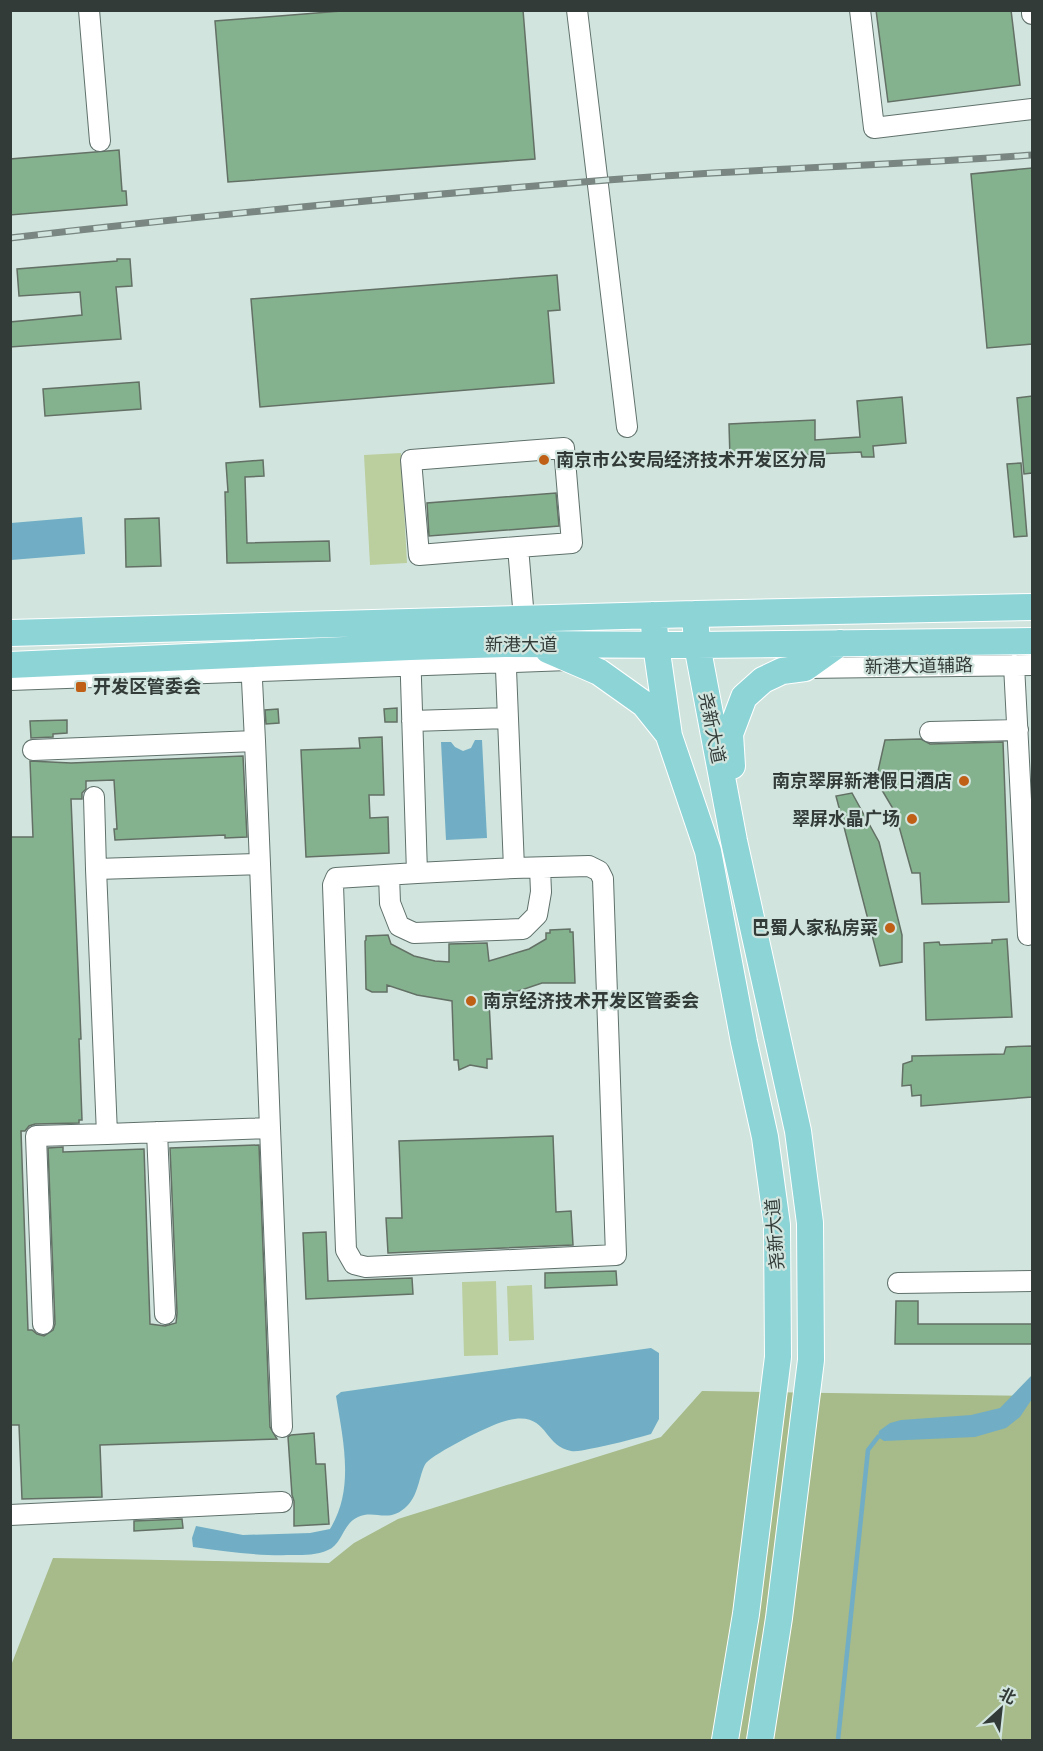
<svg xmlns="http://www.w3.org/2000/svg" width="1043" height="1751" font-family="'Fira Sans Condensed','Noto Sans SC',sans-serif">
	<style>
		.green { fill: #bbce9e }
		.forest { fill: #a7ba89 }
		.water { fill: #71aec5 }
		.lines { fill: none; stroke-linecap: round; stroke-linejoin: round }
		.stream { stroke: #71aec5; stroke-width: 4.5 }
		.building { fill: #85b28e; stroke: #637065; stroke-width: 1.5 }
		.minor-casing { stroke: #60716c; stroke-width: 22 }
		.major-casing { stroke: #fff; stroke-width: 28 }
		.minor { stroke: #fff; stroke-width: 20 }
		.major { stroke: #8dd4d7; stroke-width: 26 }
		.rail-casing { stroke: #798682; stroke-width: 7 }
		.rail { stroke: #d1e5de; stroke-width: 4.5; stroke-dasharray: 14; stroke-linecap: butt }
		.poi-dot { fill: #bf6016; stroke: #d1e5de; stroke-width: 2 }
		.labels { text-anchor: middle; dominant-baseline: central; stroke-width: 4.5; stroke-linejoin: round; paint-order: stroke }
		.poi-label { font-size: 18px; font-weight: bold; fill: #333b38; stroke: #d1e5de; text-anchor: start }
		.street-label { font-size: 18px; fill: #333b38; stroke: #d1e5de }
	</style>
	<rect width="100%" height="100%" fill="#d1e5de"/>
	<path class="green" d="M401,453L407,563L370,565L364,455Z
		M496,1281L498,1355L464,1356L462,1282Z
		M532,1285L534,1340L509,1341L507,1286Z"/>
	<path class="forest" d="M702,1391L1032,1396V1740H11L10,1668L53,1558L329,1563L354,1543L398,1519L661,1437Z"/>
	<path class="water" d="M82,517L85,554L11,560V523Z
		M475,740H482L487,838L446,840L441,742H451L455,747L463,751L471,748Z
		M651,1348L659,1353V1419L651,1434C630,1440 611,1445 589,1449C584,1450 576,1452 571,1451C541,1446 549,1407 502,1422C488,1426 435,1453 426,1463C420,1471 419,1494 408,1505C389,1525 376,1509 358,1517C343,1523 342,1545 328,1550C317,1555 305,1555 293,1555C257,1556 228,1552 193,1547L192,1538L196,1526L243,1535L310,1533L330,1529C355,1489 343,1440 336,1396L341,1392Z
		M1032,1375V1399L1020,1417L1006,1428L975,1437L884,1441L878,1437L879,1431L890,1423L901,1420L971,1415L1000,1408Z"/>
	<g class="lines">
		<path class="stream" d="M838,1740L868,1450L878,1437"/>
	</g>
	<path class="building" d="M354,10H523L535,159L228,182L215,21Z
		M876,10H1011L1020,85L888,102Z
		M119,150L122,191H126L127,205L10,215V159Z
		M1032,168V344L987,348L971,174Z
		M117,259H130L132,286L116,287L121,339L10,347V322L82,315L80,292L19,296L17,269L117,261Z
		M557,275L560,310L548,311L554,383L260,407L251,299Z
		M139,382L141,409L45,416L43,389Z
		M1032,396V473L1024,474L1017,398Z
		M902,397L906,443L873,446L874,457H862L861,452L730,458L729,424L815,420V440L860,437L857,401Z
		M263,460L264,476L245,477L247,543L329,541L330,561L227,563L225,492H228L226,463Z
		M1021,463L1027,536L1014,537L1007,464Z
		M556,493L559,526L429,536L427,503Z
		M159,518L161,566L126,567L125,519Z
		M397,708V722H385L384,709Z
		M278,709L279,723L266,724L265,710Z
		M67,720V733L53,734V737L31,738L30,721Z
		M382,737L384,795H369L370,818L388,817L389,853L306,857L301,750L360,748L359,738Z
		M921,739L930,744L1003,742L1009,902L922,904L920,873H912L895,812L876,780L885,740Z
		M243,756L247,837L225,838V835L115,840L114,829H117L114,780L86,781V789L82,793V799H71L81,1039H79L82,1120H79V1123L35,1124L29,1126L25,1131H21L28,1330H32L37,1334L44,1336L53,1330L55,1324L48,1148L63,1147V1152L144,1149L150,1324L165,1326L176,1323L177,1313L170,1148L259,1145L270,1427L277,1439L100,1445L102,1497L22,1499L19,1425H11L10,1411V837H33L30,761L71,763Z
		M852,793L879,842L902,935V962L880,966L836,796Z
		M570,929V932H573L575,983H542L489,1001L492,1059H487V1068L470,1065L459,1070L458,1060H454L452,1001L417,995L387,985V992H372L366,989L365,941L366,940V936L388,935L391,944L414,956L435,961L449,962V944L487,943L489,961L529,949L546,939V933H550V930Z
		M1007,939L1012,1017L926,1020L924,943L939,942L940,945L992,943V940Z
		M1032,1046V1097L921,1106V1095L912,1096L911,1085L902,1086L903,1064L912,1061V1056L1004,1054L1006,1047Z
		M553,1136L556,1212L571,1211L573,1245L388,1253L386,1218H402L399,1141Z
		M326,1232L328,1281L412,1278L413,1294L306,1299L303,1233Z
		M616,1271L617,1285L545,1288V1273Z
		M896,1301H918V1324H1032V1344H895Z
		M314,1433L316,1464H325L329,1524L294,1526V1501L292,1495L288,1437L291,1435Z
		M182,1519L183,1528L134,1531V1521Z"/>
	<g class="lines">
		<defs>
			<path id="minor" d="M89,10L100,141
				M577,10L627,427
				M860,10L874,128L1032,109
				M1032,10V14
				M518,547L419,555L411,460L564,448L572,543L518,547L524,619
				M410,647L417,873L336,878L333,885L346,1250L354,1264L366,1267L616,1255L603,879L599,871L589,866L514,868L505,644
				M1014,665L1028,935
				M805,668L1032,665
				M10,680L568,660
				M412,721L508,718
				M930,732L1018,730
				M33,750L255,741L251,660
				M94,797L96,869L260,864L255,741
				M96,869L107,1134L270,1128L260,864
				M417,873L514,868
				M389,875L390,903L399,926L414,933L523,929L537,915L541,892L540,868
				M270,1128L282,1427
				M157,1132L165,1314
				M898,1283L1032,1281
				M43,1324L36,1136L107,1134
				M10,1515L282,1502"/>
			<path id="major" d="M695,614L697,645L734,841L798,1131L810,1223L811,1360L779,1618L760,1740
				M653,615L656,645L669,736L708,851L744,1042L765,1137L777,1225L778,1357L746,1614L725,1740
				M10,633L695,614L1032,607
				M548,650L599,672L644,704L668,734
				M10,665L410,647L505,644L697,645L1032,641
				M732,766L730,734L744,697L763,680L782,671L805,668L840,643"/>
		</defs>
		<use href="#minor" class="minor-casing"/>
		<use href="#major" class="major-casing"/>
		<use href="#minor" class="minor"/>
		<use href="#major" class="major"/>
		<defs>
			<path id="rail" d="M10,238C205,215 400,197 595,181C741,169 887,166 1032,155"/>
		</defs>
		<use href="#rail" class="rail-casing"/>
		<use href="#rail" class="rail"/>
	</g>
	<g class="poi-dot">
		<circle cx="544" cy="460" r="6"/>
		<rect x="75" y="681" width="12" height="12" rx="3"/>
		<circle cx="964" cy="781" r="6"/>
		<circle cx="912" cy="819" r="6"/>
		<circle cx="890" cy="928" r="6"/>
		<circle cx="471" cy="1001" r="6"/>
	</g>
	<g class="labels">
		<g class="poi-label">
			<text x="556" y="460">南京市公安局经济技术开发区分局</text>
			<text x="93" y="687">开发区管委会</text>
			<text x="952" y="781" text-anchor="end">南京翠屏新港假日酒店</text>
			<text x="900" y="819" text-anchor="end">翠屏水晶广场</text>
			<text x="878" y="928" text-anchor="end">巴蜀人家私房菜</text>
			<text x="483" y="1001">南京经济技术开发区管委会</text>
		</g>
		<g class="street-label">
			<text x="521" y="645">新港大道</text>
			<text transform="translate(919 666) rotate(-1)">新港大道辅路</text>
			<text transform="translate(712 728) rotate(79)">尧新大道</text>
			<text transform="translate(775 1234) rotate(-94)">尧新大道</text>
		</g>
	</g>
	<rect width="1043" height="1751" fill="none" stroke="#333b38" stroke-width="24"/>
	<g transform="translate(1001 1709) rotate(27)" stroke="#d1e5de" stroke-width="4.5" paint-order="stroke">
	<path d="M0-4.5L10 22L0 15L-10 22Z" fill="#333b38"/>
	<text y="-9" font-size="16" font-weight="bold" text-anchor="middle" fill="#333b38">北</text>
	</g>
</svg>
